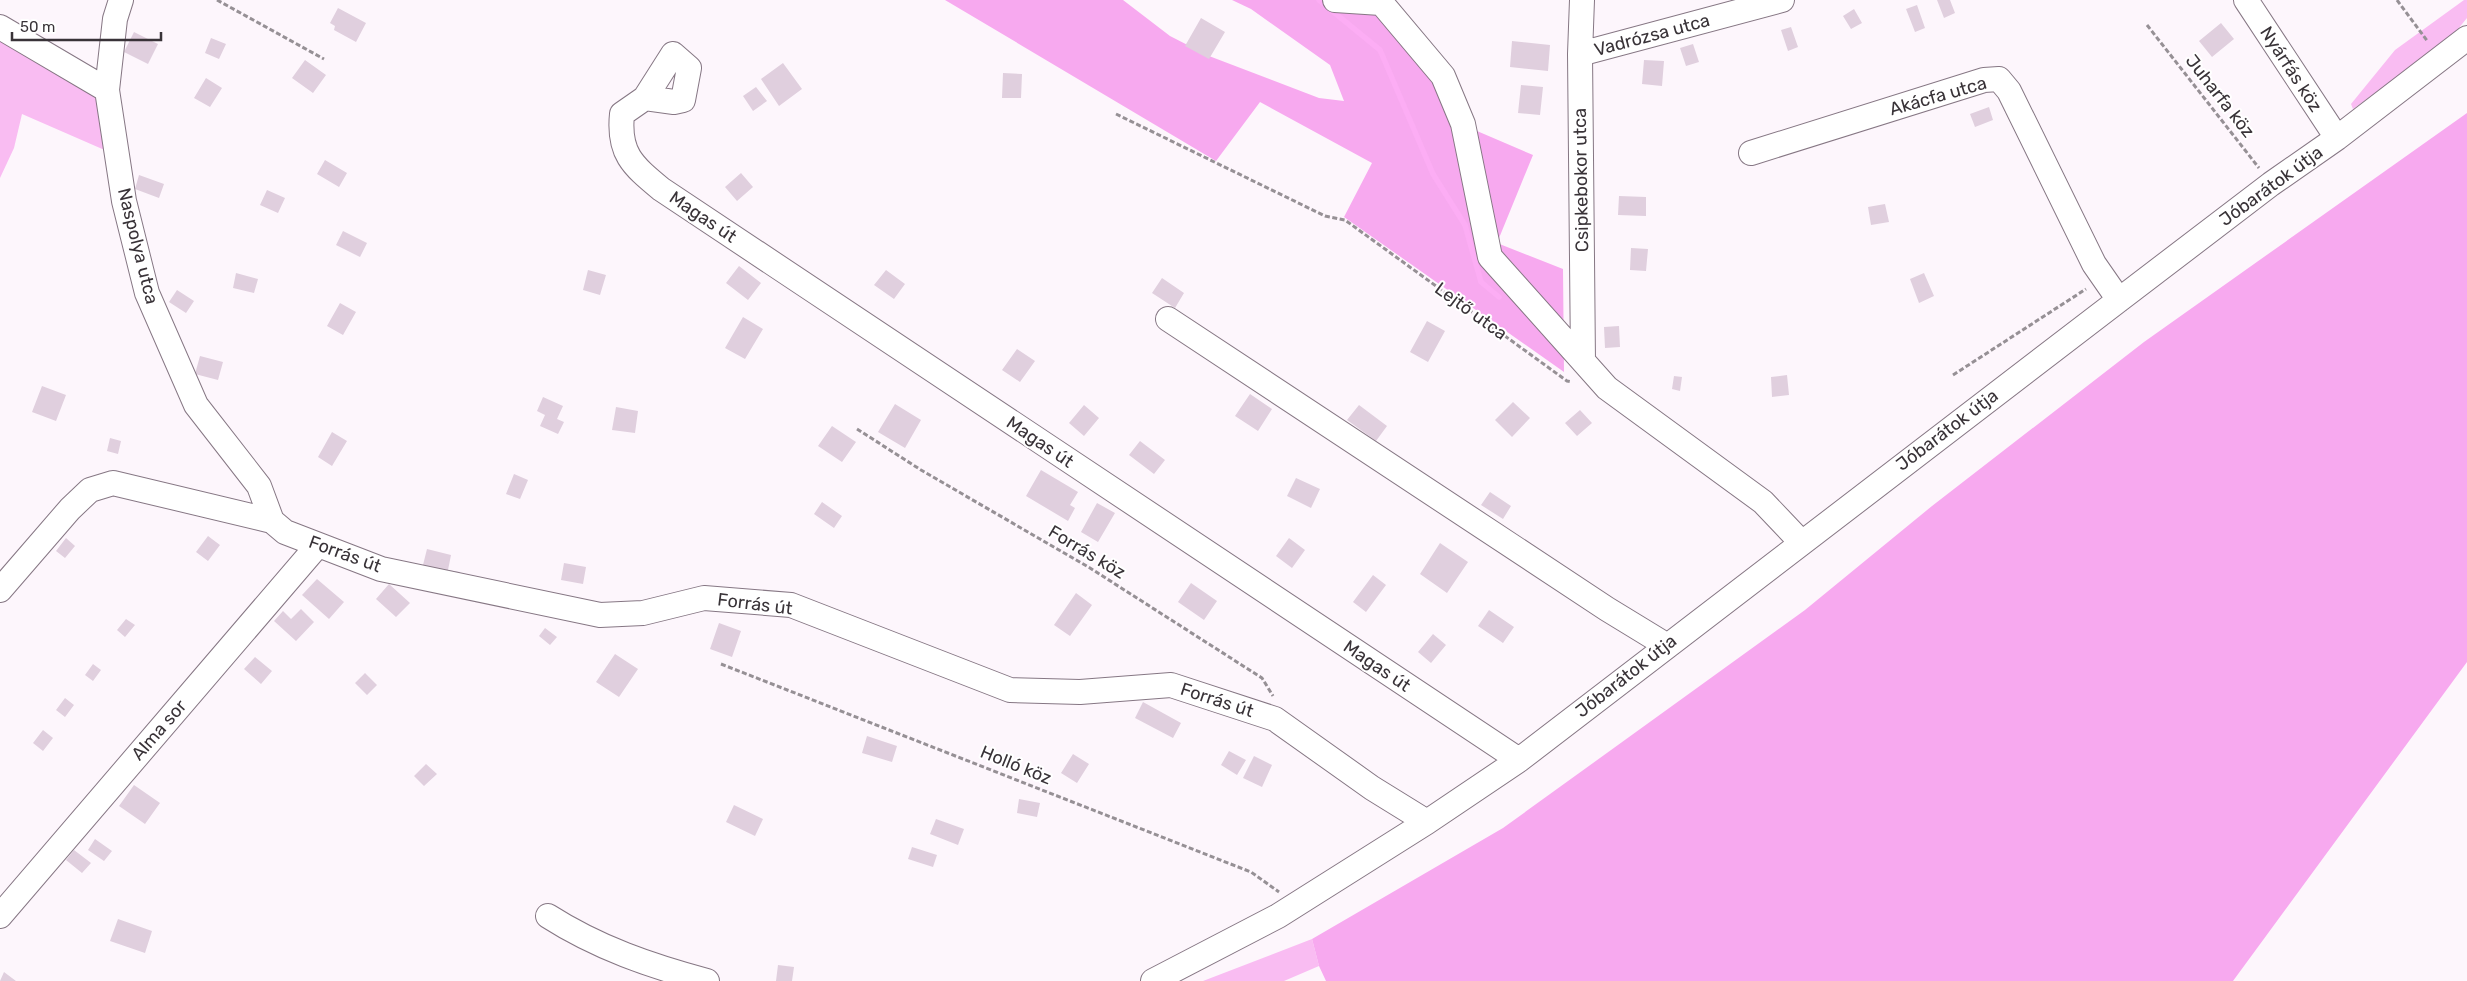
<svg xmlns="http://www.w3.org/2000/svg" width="2467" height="981" font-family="Rubik,sans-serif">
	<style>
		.green { fill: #f9bcf2 }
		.forest { fill: #f7a9ef }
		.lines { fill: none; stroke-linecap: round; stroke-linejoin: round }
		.stream { stroke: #fcadf4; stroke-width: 5.5 }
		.building { fill: #e0cfde }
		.minor-casing { stroke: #867784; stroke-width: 26 }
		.path { stroke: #969095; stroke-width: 3; stroke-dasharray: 5 2.5; stroke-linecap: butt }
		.minor { stroke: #fff; stroke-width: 24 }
		.labels { text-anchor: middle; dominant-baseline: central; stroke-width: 4; stroke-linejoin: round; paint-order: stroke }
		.street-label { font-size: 18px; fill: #393338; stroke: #fff }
	</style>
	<rect width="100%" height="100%" fill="#fdf6fc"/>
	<path class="green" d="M2464,0H2467V18L2449,40L2353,109L2351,104L2395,50Z
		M0,35L100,95L116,155L22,114L14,148L0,178Z
		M1312,939L1319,966L1284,981H1203Z"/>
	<path class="forest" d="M945,0H1123L1170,36L1209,56L1319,98L1344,101L1330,65L1251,9L1232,0H1372L1470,128L1533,155L1497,243L1563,269L1564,372L1344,217L1372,163L1260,102L1216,161Z
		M2467,113V662L2233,981H1326L1319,966L1312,939L1503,828L1805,610L1932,506L2144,342Z"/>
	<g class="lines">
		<path class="stream" d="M1319,0L1380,50L1433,174L1465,225L1481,282L1499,297"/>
	</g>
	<path class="building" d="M1937,0H1950L1955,13L1944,18Z
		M1917,5L1925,28L1915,32L1906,9Z
		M338,8L366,23L356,42L334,30L335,26L330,23Z
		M1854,9L1862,23L1851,29L1843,16Z
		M1201,18L1225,32L1209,59L1185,46Z
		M2221,23L2234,39L2212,57L2199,41Z
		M1791,27L1798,47L1788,51L1781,30Z
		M134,32L158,44L148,64L124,52Z
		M211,38L226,44L219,59L205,53Z
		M1512,41L1550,45L1548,71L1510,67Z
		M1693,44L1699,62L1686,66L1680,48Z
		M305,60L326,75L313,93L292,78Z
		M1644,60L1664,61L1662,86L1642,84Z
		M783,63L802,89L779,106L761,79Z
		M1003,73L1022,74L1021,98H1002Z
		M206,78L222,88L210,107L194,98Z
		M1521,85L1543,87L1540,115L1518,113Z
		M756,87L767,101L753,111L743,96Z
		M1989,107L1993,120L1975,127L1970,114Z
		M325,160L347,173L339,187L317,174Z
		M741,173L753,187L737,201L725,187Z
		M139,175L164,184L159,198L135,189Z
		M267,190L285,198L278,213L260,205Z
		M1619,196L1646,197V216L1618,215Z
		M1885,204L1889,222L1871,225L1868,207Z
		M343,231L367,243L360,257L336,245Z
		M1631,248L1648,249L1646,271L1630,270Z
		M739,266L761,283L748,300L726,283Z
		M588,270L606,275L600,295L583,290Z
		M886,270L905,284L894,299L874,285Z
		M236,273L258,279L254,293L233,288Z
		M1924,273L1934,296L1919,303L1910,279Z
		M1162,278L1184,293L1175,308L1152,293Z
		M177,290L194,301L186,313L169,302Z
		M340,303L356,312L343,335L327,326Z
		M743,317L763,329L745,359L725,348Z
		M1427,321L1445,331L1428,362L1410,352Z
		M1619,326L1620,347L1605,348L1604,327Z
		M1017,349L1035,361L1020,382L1002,370Z
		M200,356L223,362L218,380L195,374Z
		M1787,375L1789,395L1772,397L1771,377Z
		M1674,376L1682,377L1680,391L1672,389Z
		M42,386L66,395L56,421L32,412Z
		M1250,394L1272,409L1258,431L1235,416Z
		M543,397L563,406L557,419L564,422L558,434L540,426L545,415L537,411Z
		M1513,402L1530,418L1512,437L1495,420Z
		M895,404L921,420L905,448L878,432Z
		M1084,405L1099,418L1084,436L1069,423Z
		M1359,405L1387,426L1376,441L1347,420Z
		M616,407L638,411L635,433L612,430Z
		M1580,410L1592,423L1577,436L1565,423Z
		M832,426L856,442L842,462L818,446Z
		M332,432L347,441L332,466L318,457Z
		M110,438L121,441L118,454L107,451Z
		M1140,441L1165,460L1154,474L1129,455Z
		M1041,470L1078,492L1070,505L1075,508L1068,521L1026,496Z
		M514,474L528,480L520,499L506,494Z
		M1296,478L1320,489L1311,508L1287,496Z
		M1490,492L1511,506L1503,519L1481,505Z
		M822,502L842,516L834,528L814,514Z
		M1097,503L1115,513L1098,542L1081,532Z
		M208,536L220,545L208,561L196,552Z
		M66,538L75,546L65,558L56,551Z
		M1289,538L1305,550L1292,568L1276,556Z
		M1440,543L1468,562L1447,593L1420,574Z
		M427,549L451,555L448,570L460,572L458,581L421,573Z
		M564,563L586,567L583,584L561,580Z
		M1373,575L1386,585L1366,612L1353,602Z
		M317,579L344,602L329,619L302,595Z
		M1191,583L1217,601L1204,620L1178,602Z
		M389,584L410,603L396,617L376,599Z
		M1076,593L1092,605L1070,636L1054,625Z
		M301,609L314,622L296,641L274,621L283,611L291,619Z
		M1489,610L1514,627L1503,643L1478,626Z
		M126,619L135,625L125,637L117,630Z
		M719,623L741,631L732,657L710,649Z
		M545,628L557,637L550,645L539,636Z
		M1433,634L1446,645L1431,663L1418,652Z
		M615,654L638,669L619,697L596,682Z
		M255,657L272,671L261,684L244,669Z
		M93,664L101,670L93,681L85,675Z
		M365,673L377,685L367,695L355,683Z
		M65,698L74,705L65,717L56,710Z
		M1143,702L1181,723L1173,738L1135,718Z
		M43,730L53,738L43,751L33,743Z
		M867,736L897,746L892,762L862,753Z
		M1229,751L1246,760L1237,775L1221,765Z
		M1073,754L1089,764L1077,783L1061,773Z
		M1254,756L1272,765L1262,787L1243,778Z
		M426,764L437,774L424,786L414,776Z
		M134,785L160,803L145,824L119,806Z
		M1019,799L1040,803L1037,817L1017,813Z
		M734,805L763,819L755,836L726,822Z
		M936,819L964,829L958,845L930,834Z
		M95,839L112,851L104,861L88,850Z
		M912,847L937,855L933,867L908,859Z
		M74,850L91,863L82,873L66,860Z
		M118,919L152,931L145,953L110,941Z
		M778,965L794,967L792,981H776Z
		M4,972L16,981H0Z"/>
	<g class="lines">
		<defs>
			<path id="minor" d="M121,0L115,19L107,90L124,201L147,293L196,405L259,486L272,521
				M1335,0L1381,3
				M1379,0L1443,76L1463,124L1490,257L1607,388L1763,502L1801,542
				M1582,0L1580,54L1583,361
				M2246,0L2337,138
				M0,27L107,90
				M1580,54L1782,0
				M645,98L674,102L683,100L689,68L673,54L645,98L622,114C618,153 632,165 661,189L1519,760
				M1751,153L1984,80L1999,79L2009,91L2094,264L2119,300
				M1168,319L1607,609L1666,645
				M0,590L70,509L90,490L113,483L272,521L285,532L381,569L600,615L643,613L704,598L791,605L1010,690L1080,692L1171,685L1275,719L1372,788L1427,822
				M0,916L318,545
				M548,916C598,948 651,966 707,981
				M1153,981L1278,916L1427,822L1519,760L2119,300L2271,184L2337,138L2467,38"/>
		</defs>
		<use href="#minor" class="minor-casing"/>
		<path class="path" d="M217,0L324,59
			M2397,0L2428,42
			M2147,25L2259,168
			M1116,114L1325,216L1345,220L1567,381L1572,382
			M1953,375L2086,289
			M857,429L921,470L1090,568L1262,678L1273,696
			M721,664L1251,872L1279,892"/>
		<use href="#minor" class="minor"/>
	</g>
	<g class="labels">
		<g class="street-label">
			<text transform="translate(1652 35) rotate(-15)">Vadrózsa utca</text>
			<text transform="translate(2291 69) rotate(57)">Nyárfás köz</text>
			<text transform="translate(1938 96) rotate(-16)">Akácfa utca</text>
			<text transform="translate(2220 96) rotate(52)">Juharfa köz</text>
			<text transform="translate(1581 180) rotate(-91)">Csipkebokor utca</text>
			<text transform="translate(2271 186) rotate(-36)">Jóbarátok útja</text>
			<text transform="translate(703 217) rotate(34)">Magas út</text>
			<text transform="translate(138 246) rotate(76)">Naspolya utca</text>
			<text transform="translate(1471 311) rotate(36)">Lejtő utca</text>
			<text transform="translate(1947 430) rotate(-37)">Jóbarátok útja</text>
			<text transform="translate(1040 442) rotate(34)">Magas út</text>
			<text transform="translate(1087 552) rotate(31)">Forrás köz</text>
			<text transform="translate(345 554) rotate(20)">Forrás út</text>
			<text transform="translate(755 604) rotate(7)">Forrás út</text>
			<text transform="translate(1377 666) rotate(34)">Magas út</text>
			<text transform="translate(1626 676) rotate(-38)">Jóbarátok útja</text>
			<text transform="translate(1217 700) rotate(18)">Forrás út</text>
			<text transform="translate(159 730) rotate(-49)">Alma sor</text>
			<text transform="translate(1016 765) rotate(22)">Holló köz</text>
		</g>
	</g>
	<path d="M12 32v8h149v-8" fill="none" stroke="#393338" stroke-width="2.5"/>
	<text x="20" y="32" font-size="15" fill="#393338" stroke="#ffffff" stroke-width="4" paint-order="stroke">50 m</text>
</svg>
